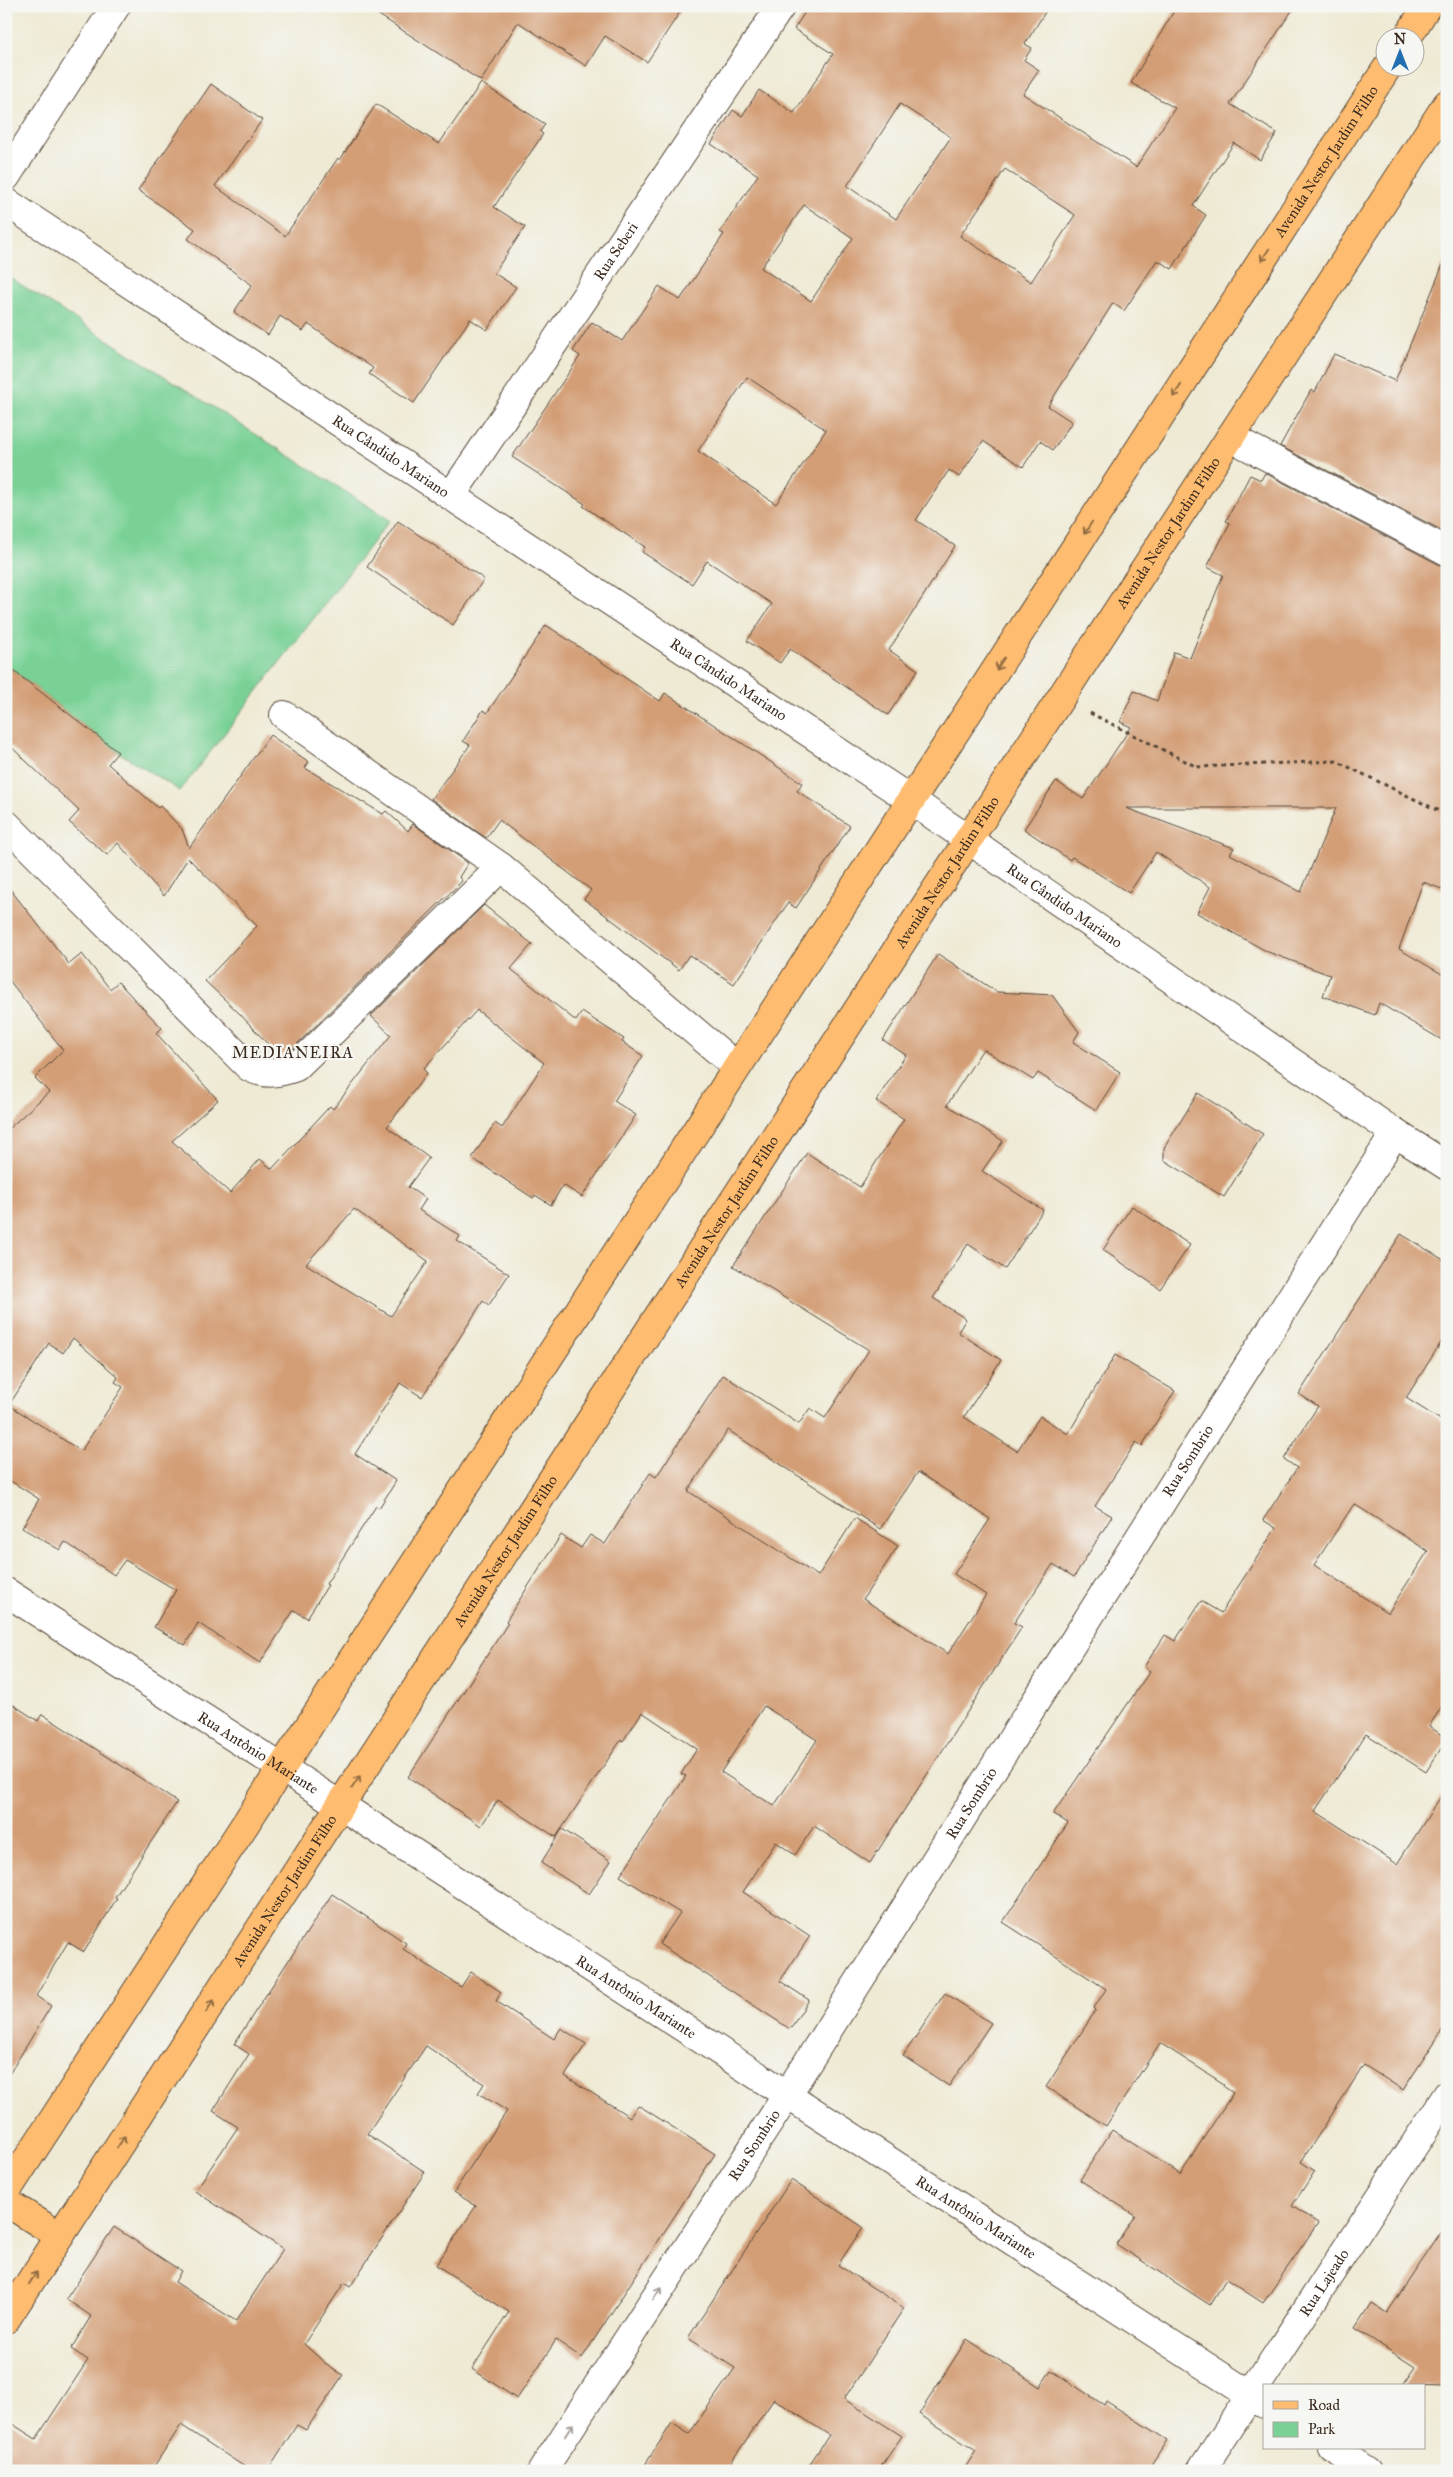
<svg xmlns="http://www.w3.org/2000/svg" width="1453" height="2477" font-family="'IM FELL Great Primer',serif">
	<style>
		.green { fill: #79d196; stroke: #5a7e5a }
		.building { fill: #d39e76; fill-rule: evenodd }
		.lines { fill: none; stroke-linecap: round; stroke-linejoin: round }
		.minor-casing { stroke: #564739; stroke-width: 30 }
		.major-casing { stroke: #564739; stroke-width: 30 }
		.path { stroke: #564739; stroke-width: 3; stroke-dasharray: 4 4; stroke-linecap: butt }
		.minor { stroke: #fff; stroke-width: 28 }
		.major { stroke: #fdbc6f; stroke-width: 28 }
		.oneway { stroke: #926c42 }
		.oneway2 { stroke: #a79f9a }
		.labels { text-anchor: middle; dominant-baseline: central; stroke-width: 4.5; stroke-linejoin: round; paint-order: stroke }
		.street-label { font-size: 15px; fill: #3b2a1e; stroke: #f6f6f2 }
		.neighbourhood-label { font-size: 16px; letter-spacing: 1px; fill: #3b2a1e; stroke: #f6f6f2 }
	</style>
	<rect width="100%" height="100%" fill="#f6f6f2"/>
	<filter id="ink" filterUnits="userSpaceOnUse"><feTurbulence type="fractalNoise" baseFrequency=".02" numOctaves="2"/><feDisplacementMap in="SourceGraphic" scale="10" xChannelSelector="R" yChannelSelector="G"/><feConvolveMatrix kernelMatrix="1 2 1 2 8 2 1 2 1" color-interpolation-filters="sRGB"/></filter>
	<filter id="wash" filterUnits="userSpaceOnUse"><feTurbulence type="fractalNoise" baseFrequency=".0096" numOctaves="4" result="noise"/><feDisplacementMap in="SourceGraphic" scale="20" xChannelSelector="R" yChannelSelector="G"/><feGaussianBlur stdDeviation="1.12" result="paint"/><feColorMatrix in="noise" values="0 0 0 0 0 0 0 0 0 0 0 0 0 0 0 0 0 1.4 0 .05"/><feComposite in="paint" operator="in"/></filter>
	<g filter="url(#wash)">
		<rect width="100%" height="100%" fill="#efead4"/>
		<path class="green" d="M6,275L390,520L180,791L118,752L6,665Z"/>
		<g id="blocks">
			<path class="building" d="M365,6H684L647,62L605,36L586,66L518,22L481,81Z
				M809,6H1049L1025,44L1032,48L1024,60L1039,70L1023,94L1136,167L1175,108L1131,83L1177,6H1295L1230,104L1277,133L1260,160L1234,143L1193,206L1206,215L1172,269L1157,260L1124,311L1113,303L1048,406L1072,422L1053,450L1040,441L1023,467L983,441L959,477L949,470L916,520L955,546L889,650L918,670L888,715L790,649L780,663L747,641L772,604L707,561L692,584L642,552L645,547L583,506L585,504L512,457L580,356L573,351L592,322L622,341L659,286L680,300L724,234L720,232L758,175L711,144L733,110L742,116L759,90L794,113L833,54L794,29ZM900,104L951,137L896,219L847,186ZM1005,169L1075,215L1031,282L960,236ZM804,205L853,238L811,301L761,268ZM747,377L826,430L776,504L698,451Z
				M481,83L545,124L540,132L543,134L494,207L525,227L494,273L516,287L487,330L470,319L414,403L369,374L373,368L308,324L303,331L280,316L268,335L234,312L252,285L188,239L195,229L138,190L211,84L262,120L215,186L285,236L338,158L340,160L376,104L439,144Z
				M1446,257H1447V533L1280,446L1311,390L1315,392L1334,354L1395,381Z
				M1265,473L1440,565L1447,566V891L1423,882L1399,949L1447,977V1043L1379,1003L1375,1015L1323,996L1330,975L1268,952L1197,913L1210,887L1156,852L1129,893L1072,857L1070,860L1024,829L1056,781L1083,799L1131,727L1120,722L1134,691L1157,701L1174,652L1190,658L1223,575L1207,567L1230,523L1226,521L1250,475L1261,480ZM1126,808H1336L1301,892L1230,854L1234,848Z
				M398,521L484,579L453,625L367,567Z
				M546,625L660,701L665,693L751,749L802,783L797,791L850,826L796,908L788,903L734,984L689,955L679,970L584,899L591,890L499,820L486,838L431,799L470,745L463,741L483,710L487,713Z
				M6,665L118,752L108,764L158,808L160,806L182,829L189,848L270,735L309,762L305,768L383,814L386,811L408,831L413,824L468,863L459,877L462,881L288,1053L279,1056L239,1013L205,981L257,926L188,858L164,896L118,843L107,855L69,822L79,811L6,742Z
				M6,884L69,964L82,954L110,989L118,982L162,1028L156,1033L218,1100L172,1141L230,1193L260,1159L272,1169L330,1106L333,1109L391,1035L371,1016L484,905L532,944L511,969L576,1021L582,1012L624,1039L622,1042L643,1056L614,1101L636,1115L582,1197L563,1185L551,1205L535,1195L533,1198L472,1158L495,1123L502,1128L544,1063L477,1010L423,1069L427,1073L387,1127L429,1158L408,1187L426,1199L419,1210L460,1236L457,1241L509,1274L489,1305L483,1301L422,1397L400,1383L355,1454L396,1481L379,1508L376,1506L326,1584L328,1585L307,1618L294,1610L260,1663L198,1623L185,1645L154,1627L176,1590L125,1560L114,1575L65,1542L60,1550L22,1528L39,1499L6,1478V1131L49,1092L35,1078L63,1050L6,976ZM354,1209L428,1261L391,1316L306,1264ZM73,1338L118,1377L115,1382L123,1387L81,1451L9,1405L49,1343L63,1353Z
				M938,954L997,992L1052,995L1079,1032L1073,1042L1120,1072L1096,1110L1038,1073L1033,1080L983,1049L947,1105L1003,1141L982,1171L1043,1210L1005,1269L968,1244L933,1298L966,1319L958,1332L1001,1360L964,1417L1017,1451L1040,1416L1068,1434L1115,1355L1175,1391L1142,1446L1136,1442L1095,1506L1112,1516L1074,1577L1053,1564L1014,1623L1022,1627L870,1863L814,1826L795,1855L776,1842L743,1892L810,1936L780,1981L809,2000L790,2029L659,1944L680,1913L620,1876L686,1776L681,1774L697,1749L642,1712L623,1741L621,1740L556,1837L498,1800L481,1826L408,1777L508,1623L506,1621L561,1535L581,1548L590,1535L605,1544L650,1473L656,1477L723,1375L799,1424L810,1408L825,1418L869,1350L733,1266L807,1153L860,1187L904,1119L876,1101L906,1055L883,1040ZM728,1430L880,1529L918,1472L990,1519L954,1574L986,1595L948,1654L863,1599L898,1546L855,1518L818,1576L688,1491ZM764,1706L817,1740L774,1806L721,1772Z
				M1198,1093L1263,1134L1224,1197L1164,1160V1148Z
				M1132,1206L1190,1245L1160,1289L1103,1250Z
				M1401,1234L1447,1262V1333L1406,1398L1447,1424V1699L1429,1726L1447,1739L1426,1772L1366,1734L1315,1811L1397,1864L1447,1787V2023L1403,2090L1364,2065L1301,2162L1315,2171L1292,2206L1318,2223L1263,2303L1226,2279L1210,2305L1116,2244L1135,2215L1080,2180L1112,2130L1180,2174L1233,2093L1223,2086L1224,2084L1160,2043L1106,2126L1046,2087L1096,2010L1094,2008L1106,1989L1003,1922L1068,1823L1053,1814L1150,1671L1144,1667L1165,1635L1175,1641L1201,1601L1221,1613L1276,1528L1263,1520L1297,1468L1284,1459L1318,1406L1299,1394ZM1354,1504L1428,1551L1388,1613L1314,1565Z
				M6,1700L38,1721L42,1714L177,1802L115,1897L117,1898L84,1952L68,1942L36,1996L51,2006L6,2079Z
				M562,1829L611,1861L589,1894L541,1863Z
				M332,1894L406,1943L403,1949L461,1987L471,1972L501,1992L496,2001L554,2039L561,2028L586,2044L565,2076L630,2117L638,2105L715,2154L582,2358L556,2340L517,2399L472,2369L509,2312L436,2265L476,2206L454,2192L507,2111L478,2093L484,2084L426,2046L367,2134L425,2172L350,2287L344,2283L304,2344L325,2363L343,2375L306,2430L297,2425L267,2471H251L181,2425L151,2471H6V2420L36,2439L88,2360L71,2349L91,2316L66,2299L114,2227L181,2271L175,2282L236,2321L283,2249L195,2191L238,2127L213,2111L249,2054L234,2044Z
				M945,1993L991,2023L949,2086L903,2056Z
				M791,2180L863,2227L838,2265L904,2308L844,2399L902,2436L878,2471H805L829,2435L774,2399L725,2471H641L672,2423L689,2434L735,2368L688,2338Z
				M1447,2224V2387L1402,2386L1415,2367L1355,2328L1371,2303L1387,2313Z
				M967,2339L1040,2387L1051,2370L1104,2405L1106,2401L1167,2440L1147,2471H963L976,2451L919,2414Z"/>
		</g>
	</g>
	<g filter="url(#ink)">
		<use href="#blocks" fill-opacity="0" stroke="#564739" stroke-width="1"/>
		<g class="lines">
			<defs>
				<g id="minor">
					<path d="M6,177L116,6"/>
					<path id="s1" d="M6,202L911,800L1395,1133L1447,1166"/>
					<path d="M1230,437L1447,551"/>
					<path id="s2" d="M451,496L781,6"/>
					<path d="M284,715L501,867L737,1067"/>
					<path d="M6,824L249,1067C265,1076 279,1073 296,1067L501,867"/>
					<path id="s3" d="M6,1592L340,1805L1264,2404"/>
					<path d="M1332,2448L1367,2471"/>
					<path id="s4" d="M542,2471L787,2095L1395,1133"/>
					<path id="s5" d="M1201,2471L1447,2095"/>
				</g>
				<g id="major">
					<path d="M1407,38L1427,6"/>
					<path id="s6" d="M6,2192L1387,68"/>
					<path d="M6,2202L60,2236"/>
					<path id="s7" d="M6,2319L1447,104"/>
				</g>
			</defs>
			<use href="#minor" class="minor-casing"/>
			<use href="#major" class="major-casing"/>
			<path class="path" d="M1090,713L1197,767L1336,761L1447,815"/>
			<use href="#minor" class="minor"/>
			<use href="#major" class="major"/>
		</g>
		<defs><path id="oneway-shaft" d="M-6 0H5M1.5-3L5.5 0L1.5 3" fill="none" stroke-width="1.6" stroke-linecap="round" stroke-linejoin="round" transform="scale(1.25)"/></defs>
		<g class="oneway">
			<use href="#oneway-shaft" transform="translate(1265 255) rotate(123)"/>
			<use href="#oneway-shaft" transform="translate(1177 391) rotate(123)"/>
			<use href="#oneway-shaft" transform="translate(1088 528) rotate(123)"/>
			<use href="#oneway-shaft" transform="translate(1000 664) rotate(123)"/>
			<use href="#oneway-shaft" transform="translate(356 1782) rotate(-57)"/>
			<use href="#oneway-shaft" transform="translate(210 2006) rotate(-57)"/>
			<use href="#oneway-shaft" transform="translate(121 2142) rotate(-57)"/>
			<use href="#oneway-shaft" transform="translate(33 2278) rotate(-57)"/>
		</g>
		<g class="oneway2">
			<use href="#oneway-shaft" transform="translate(657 2294) rotate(-57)"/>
			<use href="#oneway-shaft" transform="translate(569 2430) rotate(-57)"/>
		</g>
	</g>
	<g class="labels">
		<g class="street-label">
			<text stroke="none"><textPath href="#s6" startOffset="2422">Avenida Nestor Jardim Filho</textPath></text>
			<text stroke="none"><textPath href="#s2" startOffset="295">Rua Seberi</textPath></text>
			<text stroke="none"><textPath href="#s1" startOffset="461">Rua Cândido Mariano</textPath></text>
			<text stroke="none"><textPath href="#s7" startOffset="2131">Avenida Nestor Jardim Filho</textPath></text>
			<text stroke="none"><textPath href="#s1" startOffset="866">Rua Cândido Mariano</textPath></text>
			<text stroke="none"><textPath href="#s7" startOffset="1726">Avenida Nestor Jardim Filho</textPath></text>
			<text stroke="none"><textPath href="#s1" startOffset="1271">Rua Cândido Mariano</textPath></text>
			<text stroke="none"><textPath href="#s7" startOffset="1321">Avenida Nestor Jardim Filho</textPath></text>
			<text stroke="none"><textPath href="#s4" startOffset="1199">Rua Sombrio</textPath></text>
			<text stroke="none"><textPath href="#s7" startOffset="916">Avenida Nestor Jardim Filho</textPath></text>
			<text stroke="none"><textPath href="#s3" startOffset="299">Rua Antônio Mariante</textPath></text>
			<text stroke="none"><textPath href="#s4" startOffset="794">Rua Sombrio</textPath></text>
			<text stroke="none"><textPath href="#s7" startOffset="511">Avenida Nestor Jardim Filho</textPath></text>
			<text stroke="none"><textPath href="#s3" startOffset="749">Rua Antônio Mariante</textPath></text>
			<text stroke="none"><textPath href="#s4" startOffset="389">Rua Sombrio</textPath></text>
			<text stroke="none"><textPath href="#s3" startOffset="1154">Rua Antônio Mariante</textPath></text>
			<text stroke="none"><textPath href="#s5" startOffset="225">Rua Lajeado</textPath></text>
		</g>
		<g class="neighbourhood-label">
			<text x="293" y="1052">MEDIANEIRA</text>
		</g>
	</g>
	<rect width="1453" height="2477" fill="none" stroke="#f6f6f2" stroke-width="25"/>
	<rect x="1263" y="2384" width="162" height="65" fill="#f6f6f2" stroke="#aba49d"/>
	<rect x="1273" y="2401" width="25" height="8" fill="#fdbc6f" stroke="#aba49d"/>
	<text x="1308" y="2410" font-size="15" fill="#3b2a1e">Road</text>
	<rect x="1273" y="2422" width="25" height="15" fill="#79d196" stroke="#aba49d"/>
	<text x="1308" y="2434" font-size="15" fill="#3b2a1e">Park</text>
	<g transform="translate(1400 52)"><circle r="24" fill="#f6f6f2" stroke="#aba49d"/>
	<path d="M0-4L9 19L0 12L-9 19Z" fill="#1f6fb2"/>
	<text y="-8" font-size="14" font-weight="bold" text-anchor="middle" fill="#3b2a1e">N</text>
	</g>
</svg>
